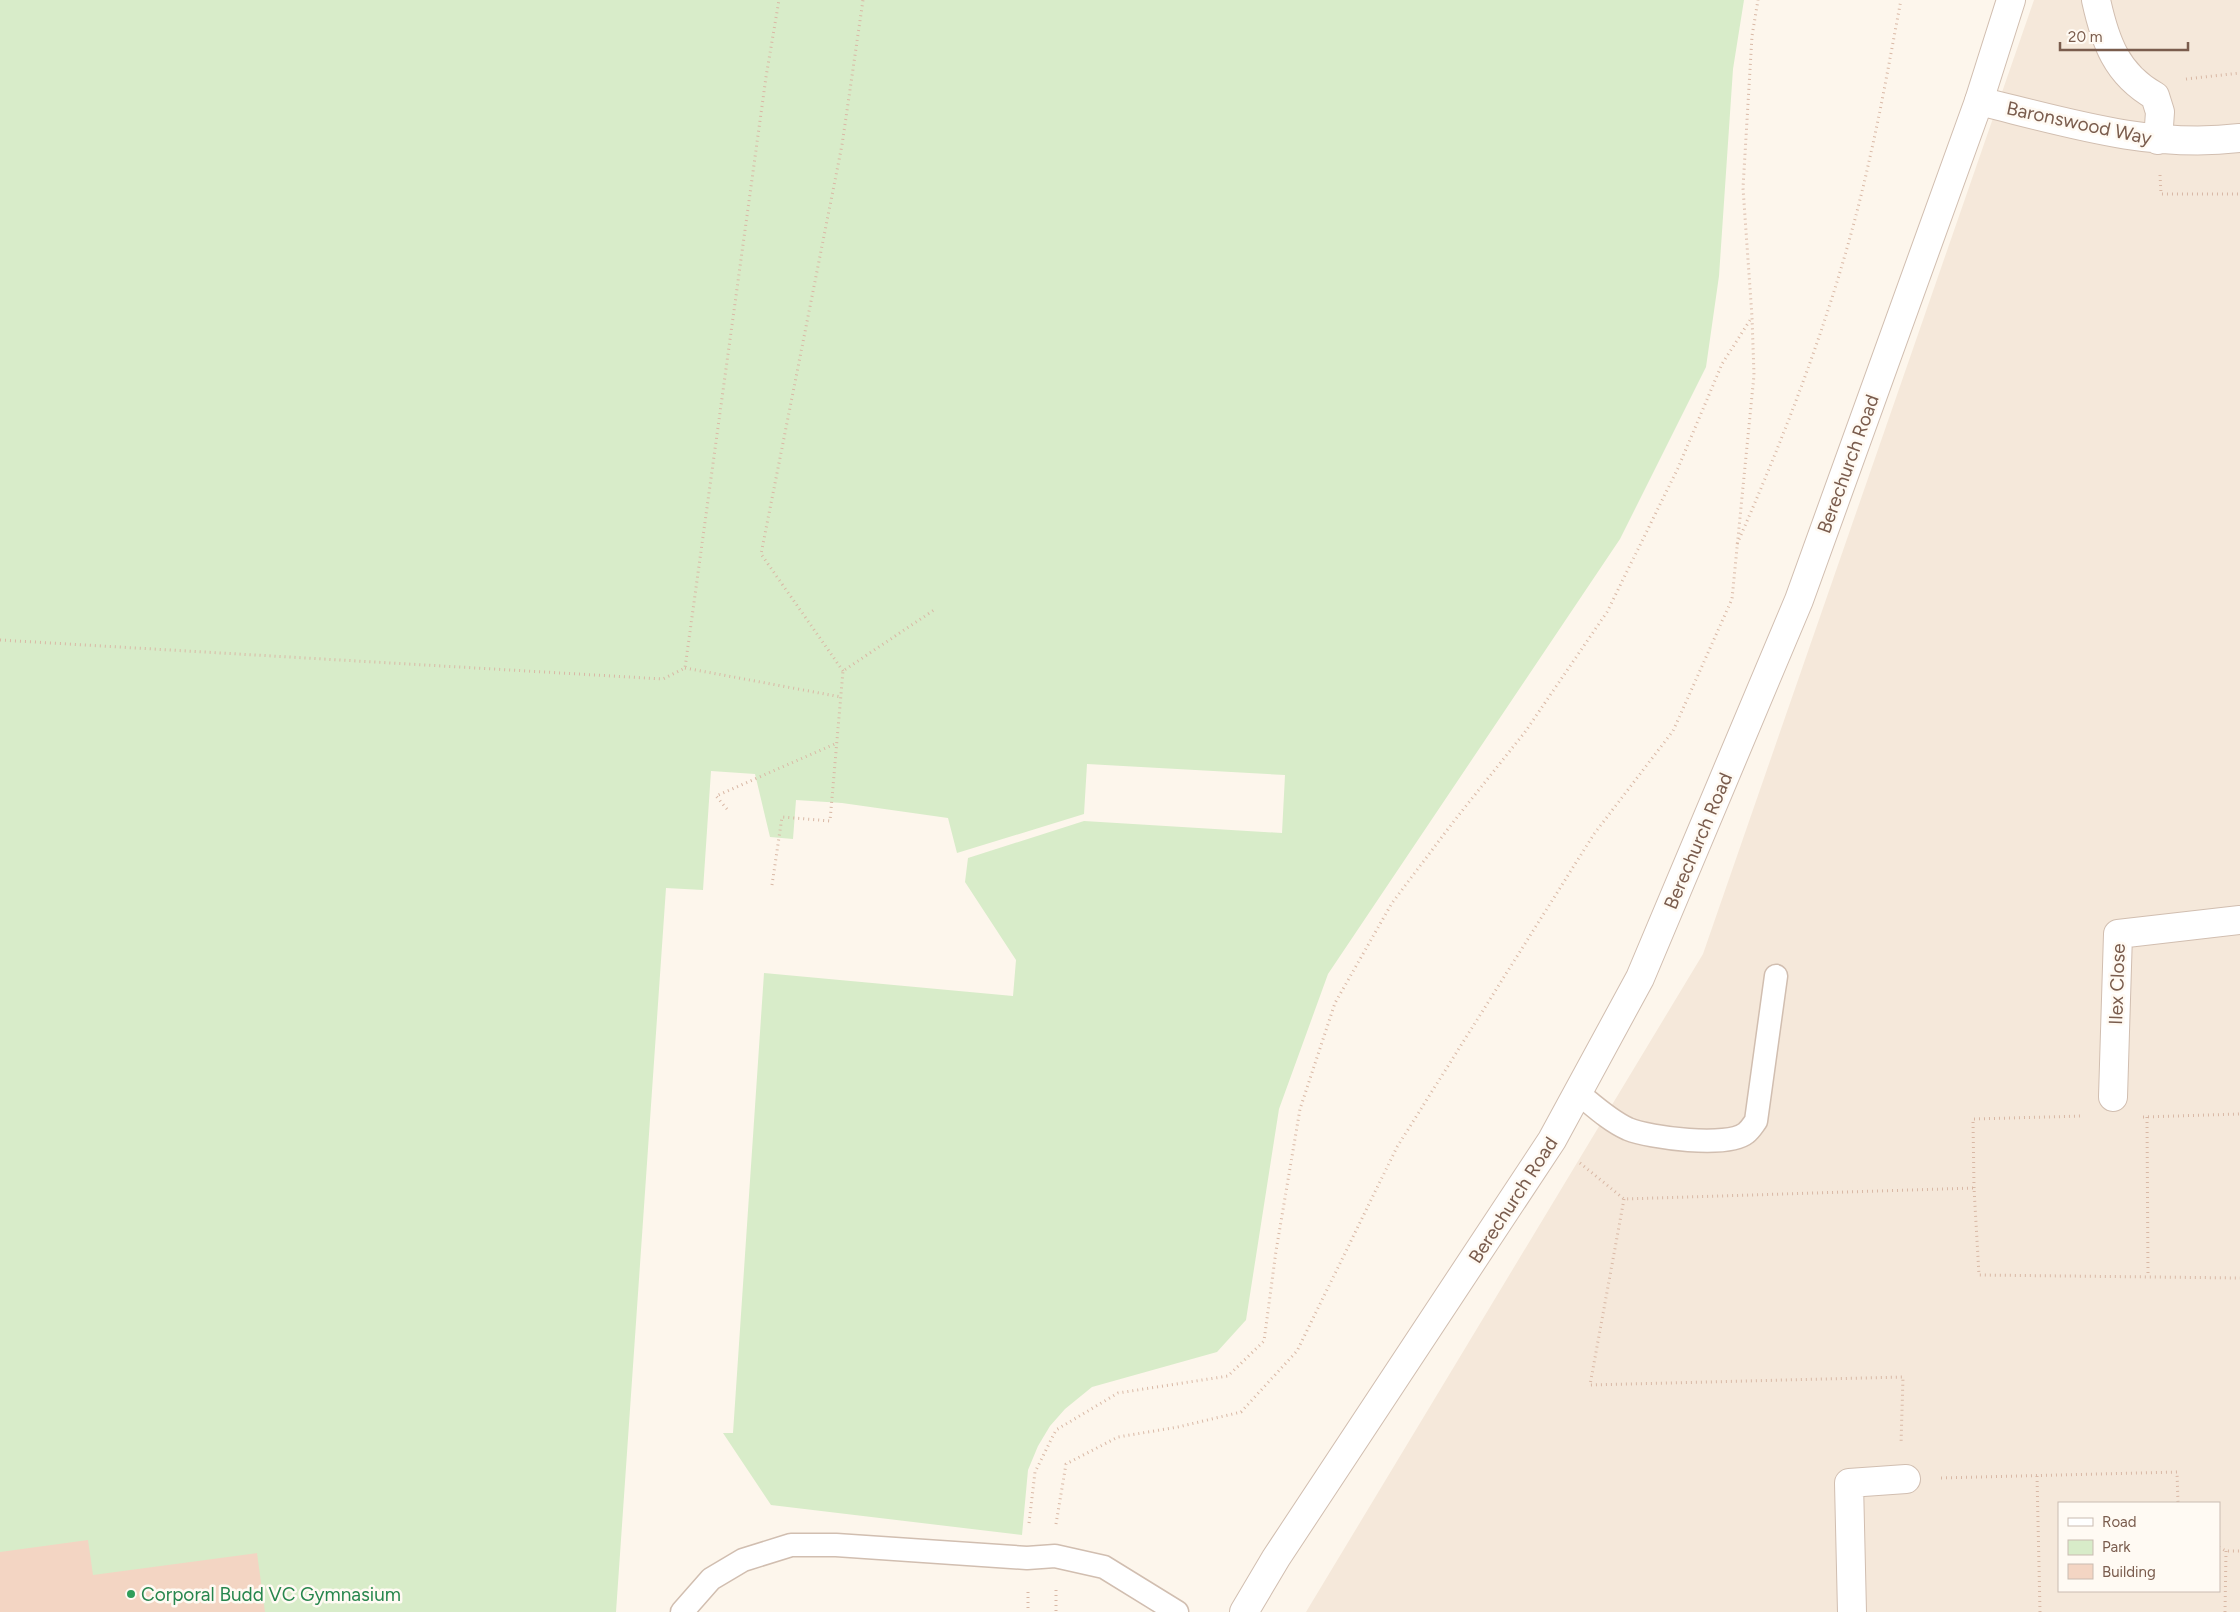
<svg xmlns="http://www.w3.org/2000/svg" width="2240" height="1612" font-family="Figtree,sans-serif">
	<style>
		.residential { fill: #f5e8da; fill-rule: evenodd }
		.green { fill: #d8ecc9 }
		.building { fill: #f3d5c3 }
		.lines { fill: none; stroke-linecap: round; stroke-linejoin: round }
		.service-casing { stroke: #d1beb0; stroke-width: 25 }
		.minor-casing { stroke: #d1beb0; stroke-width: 30 }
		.tertiary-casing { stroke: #d1beb0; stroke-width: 30 }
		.path { stroke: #d9b8a5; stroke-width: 3; stroke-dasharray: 1 4; stroke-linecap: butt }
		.service { stroke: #fff; stroke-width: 22 }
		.minor { stroke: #fff; stroke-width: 28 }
		.tertiary { stroke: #fff; stroke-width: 28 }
		.leisure-dot { fill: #2e9e5b; stroke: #fffaf3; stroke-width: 2 }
		.labels { text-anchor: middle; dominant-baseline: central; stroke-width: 5; stroke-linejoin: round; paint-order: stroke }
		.street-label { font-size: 19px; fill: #7a5c4d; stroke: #fffaf3 }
		.leisure-label { font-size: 19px; fill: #27864d; stroke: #fffaf3; text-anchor: start }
	</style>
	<rect width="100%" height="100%" fill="#fdf6ec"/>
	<path class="residential" d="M2034,0H2240V1612H1306L1703,954ZM2059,1503H2219V1591H2059Z"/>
	<path class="green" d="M0,0H1744L1733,69L1719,276L1706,367L1620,539L1328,974L1279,1109L1246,1320L1217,1352L1092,1387L1065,1409L1050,1426L1038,1446L1028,1470L1022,1535L771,1505L723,1433H733L764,973L1013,996L1016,960L965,882L968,858L1084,821L1282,833L1285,775L1087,764L1084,814L957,853L948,818L842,803L796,800L793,839L770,837L755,774L711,771L703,890L666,888L616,1612H0Z"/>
	<path class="building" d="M88,1540L93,1575L257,1553L265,1612H0V1552Z"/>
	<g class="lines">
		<defs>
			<path id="service" d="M1578,1093C1594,1106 1610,1121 1628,1129C1650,1138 1728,1148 1746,1133C1750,1130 1753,1125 1756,1121L1776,976
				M682,1612L711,1579L743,1560L791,1545H836L1027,1558L1055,1556L1104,1567L1177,1612"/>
			<path id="minor" d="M2096,0C2105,41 2116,74 2155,96L2160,112L2158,140
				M1979,101C2065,122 2150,149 2240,138
				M2113,1097L2118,934L2240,920
				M1852,1612L1849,1483L1906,1479"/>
			<path id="tertiary" d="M1244,1612L1276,1558L1552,1140L1640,978L1799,600L1979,101L2011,0"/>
		</defs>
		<use href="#service" class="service-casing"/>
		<use href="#minor" class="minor-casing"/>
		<use href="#tertiary" class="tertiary-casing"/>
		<path class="path" d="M2186,79L2240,73
			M2160,175L2161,194H2240
			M1737,544C1792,419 1841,290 1870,157C1882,105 1891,52 1901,0
			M0,640L663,679L685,668L766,77L779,0
			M685,668L841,697
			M843,671L761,554L842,145L863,0
			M727,809L716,796L837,743
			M772,885L782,817L830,821L843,671L934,610
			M2143,1117L2240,1114
			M2147,1117L2148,1277
			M1580,1163L1624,1199L1974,1188L1979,1275L2240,1278
			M1974,1188L1973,1119L2083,1116
			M1624,1199L1590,1385L1903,1377L1901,1444
			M2037,1476L2040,1612
			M1941,1478L2177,1472L2178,1503
			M1029,1523L1035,1472L1056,1430L1118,1393L1228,1376L1264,1341L1276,1251L1300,1109L1335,1003L1392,903L1454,821L1525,732L1607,612L1678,468L1722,364L1752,317
			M1056,1524L1066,1464L1118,1437L1178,1427L1241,1412L1297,1351L1397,1147L1594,834L1673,731L1732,599L1754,375L1752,317L1743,188L1752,36L1758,0
			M2219,1547L2226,1551H2240
			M1056,1590V1612
			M1028,1592V1612
			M2225,1612L2226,1551"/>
		<use href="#service" class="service"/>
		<use href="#minor" class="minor"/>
		<use href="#tertiary" class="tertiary"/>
	</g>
	<circle class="leisure-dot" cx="131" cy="1594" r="5"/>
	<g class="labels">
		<g class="street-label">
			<text transform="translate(2079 123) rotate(12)">Baronswood Way</text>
			<text transform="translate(1848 464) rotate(-70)">Berechurch Road</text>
			<text transform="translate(1698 841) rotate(-67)">Berechurch Road</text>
			<text transform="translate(2117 984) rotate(-88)">Ilex Close</text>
			<text transform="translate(1513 1200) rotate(-57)">Berechurch Road</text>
		</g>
		<g class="leisure-label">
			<text x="141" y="1594">Corporal Budd VC Gymnasium</text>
		</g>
	</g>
	<rect x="2058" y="1502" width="162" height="90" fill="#fffaf3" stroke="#cabbb1"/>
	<rect x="2068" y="1518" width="25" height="8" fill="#ffffff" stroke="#cabbb1"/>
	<text x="2102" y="1527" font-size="15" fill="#7a5c4d">Road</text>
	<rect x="2068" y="1540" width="25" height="15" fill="#d8ecc9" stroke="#cabbb1"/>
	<text x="2102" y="1552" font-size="15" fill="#7a5c4d">Park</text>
	<rect x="2068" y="1564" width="25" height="15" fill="#f3d5c3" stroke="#cabbb1"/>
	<text x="2102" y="1577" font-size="15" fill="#7a5c4d">Building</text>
	<path d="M2060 42v8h128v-8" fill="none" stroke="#7a5c4d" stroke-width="2.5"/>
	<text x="2068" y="42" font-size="15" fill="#7a5c4d" stroke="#fffaf3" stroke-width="4" paint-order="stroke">20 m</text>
</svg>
